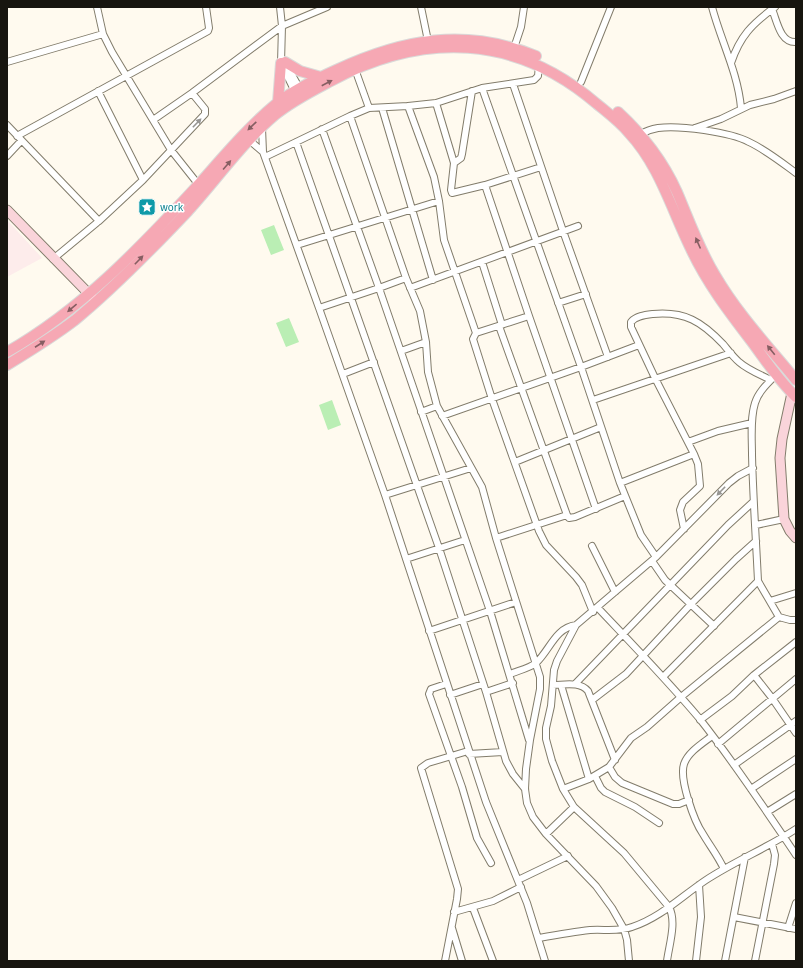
<svg xmlns="http://www.w3.org/2000/svg" width="803" height="968" font-family="'Source Sans 3',sans-serif">
	<style>
		.commercial { fill: #fdeceb }
		.green { fill: #baeeb4 }
		.lines { fill: none; stroke-linecap: round; stroke-linejoin: round }
		.street-casing { stroke: #827c6b; stroke-width: 8 }
		.secondary-casing { stroke: #827c6b; stroke-width: 11 }
		.primary-casing { stroke: #dadad9; stroke-width: 12 }
		.street { stroke: #fff; stroke-width: 6 }
		.secondary { stroke: #fad4da; stroke-width: 9 }
		.primary { stroke: #f6a8b4; stroke-width: 10 }
		.oneway { fill: #865e62 }
		.oneway2 { fill: #979693 }
		.labels { text-anchor: middle; dominant-baseline: central; stroke-width: 3; stroke-linejoin: round; paint-order: stroke }
		.culture-label { font-size: 11px; fill: #0d838f; stroke: #fff; text-anchor: start }
	</style>
	<rect width="100%" height="100%" fill="#fffaef"/>
	<path class="commercial" d="M7,220L42,258L7,277Z"/>
	<path class="green" d="M274,225L284,250L271,255L261,230Z
		M289,318L299,342L286,347L276,323Z
		M332,400L341,425L328,430L319,405Z"/>
	<g class="lines">
		<defs>
			<path id="street" d="M97,7L103,34L112,52L171,150L198,184
				M280,7L282,26L281,63L296,94
				M421,7L428,41
				M712,7C721,41 738,73 741,108
				M772,9C777,21 780,43 796,42
				M514,48L521,27L524,7
				M7,62L103,34
				M731,63C740,36 752,24 775,7
				M286,64L301,91
				M539,65L538,76L534,80L482,88L581,367L620,483L641,535L656,557
				M581,82L611,7
				M513,84L563,231L608,357
				M98,91L143,180
				M436,103L454,163L451,190L452,193L485,185L541,167
				M408,106L436,103L482,88
				M369,108L408,106L434,177L439,201L444,240L476,333
				M382,108L433,280
				M350,116L406,278L420,311L426,342L428,372L437,406L482,487L496,538L540,677V689L530,740L526,769L525,789L527,803L533,817L546,834L596,886L612,908L624,929L627,940L629,961
				M153,120L192,93L282,26L327,7
				M7,125L99,221
				M262,128L263,152L319,308L385,495L486,802L527,903L545,961
				M695,128L721,119L750,105L774,99L796,91
				M322,129L379,288L490,611L529,740
				M641,134C646,131 652,129 658,128C679,125 730,132 749,142C766,150 781,162 796,173
				M17,136L208,31L209,28L206,7
				M249,140L263,152
				M296,142L439,548L486,692L506,761L513,774L525,789
				M7,156L21,141
				M265,157L350,116L369,108L355,69
				M454,163L461,158L462,154L472,91
				M485,185L529,316L596,509
				M297,245L439,201
				M53,259L99,221L143,180L205,114V109L192,93
				M482,262L502,325
				M410,288L578,226
				M558,303L586,294
				M319,308L379,288L406,278
				M529,316L476,333L473,339L492,399L539,531L546,545L576,577L582,585L593,612
				M401,351L426,342
				M343,374L374,362
				M593,400L731,353
				M421,412L437,406
				M442,416L581,367L639,345
				M688,442L718,431L752,423
				M515,462L601,427
				M620,483L694,454
				M385,495L471,468
				M567,515L569,518L575,517L625,496
				M756,525L784,519
				M684,529L680,510L683,502L700,486L698,464L694,454L655,378L631,327V322C636,316 645,315 653,314C685,311 702,322 723,344C728,350 733,357 739,362C748,370 761,375 771,380
				M496,538L567,515L499,326
				M592,546L615,592
				M406,559L465,540
				M652,561L665,580L714,626
				M770,601L796,593
				M598,608C632,644 667,680 699,718C734,762 765,809 796,855
				M779,617L790,620H796
				M429,631L516,602
				M510,674C517,671 530,668 536,663C550,650 555,628 576,625
				M754,675L772,698L796,733
				M663,677L758,581C756,539 753,497 752,455C752,438 750,419 755,403C758,393 766,385 773,378
				M446,684L431,689L429,694L462,787L477,838L491,863
				M575,684L728,525L753,502
				M553,685C564,685 580,681 588,691L615,760
				M561,685L589,779
				M486,692L513,683
				M450,695L483,684
				M592,700L626,674L691,604L736,559L756,541
				M700,720L732,696L754,675L796,642
				M712,736C703,743 688,752 684,764C679,779 694,821 703,834C710,846 718,856 724,869
				M718,744L796,679
				M469,754L503,752
				M734,765L796,721
				M609,767L615,777L622,783L673,804H679L689,800
				M595,776L601,788L605,792L635,807L659,823
				M563,789L589,779L609,767L631,738L647,727L681,697L779,617L758,581
				M751,789L796,759
				M767,812L796,794
				M546,834L574,807
				M518,880L568,856
				M473,908L493,961
				M454,912L493,901L521,887
				M734,917L796,929
				M452,928L462,961
				M788,928L796,903
				M539,938C556,935 573,932 590,930C604,929 619,932 632,927C660,918 682,896 706,880C735,861 767,848 796,829
				M445,961L457,899L458,889L421,768L428,763L468,751
				M667,961C669,945 677,922 669,907L624,853L574,807L563,789L552,761L546,739V728L551,706L554,670L557,661L576,625L656,557L729,483L738,476L753,468
				M696,961L701,917L699,885
				M725,961L745,857
				M755,961L774,864L775,855L772,844"/>
			<path id="secondary" d="M7,210L94,299
				M792,393L782,439L780,458L784,519L790,531L796,538"/>
			<path id="primary" d="M285,62L300,71L321,77
				M278,102L281,63
				M618,112C643,135 663,161 677,192C689,220 699,249 715,275C737,313 768,346 796,380
				M7,352C81,310 141,247 199,184C224,156 248,127 277,103C295,89 316,79 336,70C403,39 465,27 536,56
				M7,365C30,351 53,337 75,320C115,287 152,249 188,211C217,179 242,143 275,115C292,101 312,91 331,81C423,32 516,34 597,104C608,113 620,122 629,133C659,165 671,208 690,247C706,282 729,312 752,342C766,361 779,381 796,397"/>
		</defs>
		<use href="#street" class="street-casing"/>
		<use href="#secondary" class="secondary-casing"/>
		<use href="#primary" class="primary-casing"/>
		<use href="#street" class="street"/>
		<use href="#secondary" class="secondary"/>
		<use href="#primary" class="primary"/>
	</g>
	<defs><path id="oneway-solid" d="M-6-.8H1V-3.2L6.5 0L1 3.2V.8H-6Z"/></defs>
	<g class="oneway">
		<use href="#oneway-solid" transform="translate(327 83) rotate(-28)"/>
		<use href="#oneway-solid" transform="translate(252 126) rotate(136)"/>
		<use href="#oneway-solid" transform="translate(227 165) rotate(-49)"/>
		<use href="#oneway-solid" transform="translate(698 243) rotate(-114)"/>
		<use href="#oneway-solid" transform="translate(139 260) rotate(-46)"/>
		<use href="#oneway-solid" transform="translate(72 308) rotate(140)"/>
		<use href="#oneway-solid" transform="translate(40 344) rotate(-33)"/>
		<use href="#oneway-solid" transform="translate(771 350) rotate(-129)"/>
	</g>
	<g class="oneway2">
		<use href="#oneway-solid" transform="translate(197 123) rotate(-46)"/>
		<use href="#oneway-solid" transform="translate(721 491) rotate(134)"/>
	</g>
	<defs>
		<symbol id="sight-square" viewBox="-11 -11 22 22"><rect x="-9" y="-9" width="18" height="18" rx="4" fill="#0f9aa8" stroke="#fff"/><path d="M0-6L1.8-2.2L6-1.7L2.9 1.2L3.7 5.4L0 3.3L-3.7 5.4L-2.9 1.2L-6-1.7L-1.8-2.2Z" fill="#fff"/></symbol>
	</defs>
	<g fill-rule="evenodd">
		<use href="#sight-square" x="137" y="197" width="20" height="20"/>
	</g>
	<g class="labels">
		<g class="culture-label">
			<text x="160" y="207">work</text>
		</g>
	</g>
	<rect width="803" height="968" fill="none" stroke="#17150f" stroke-width="16"/>
</svg>
